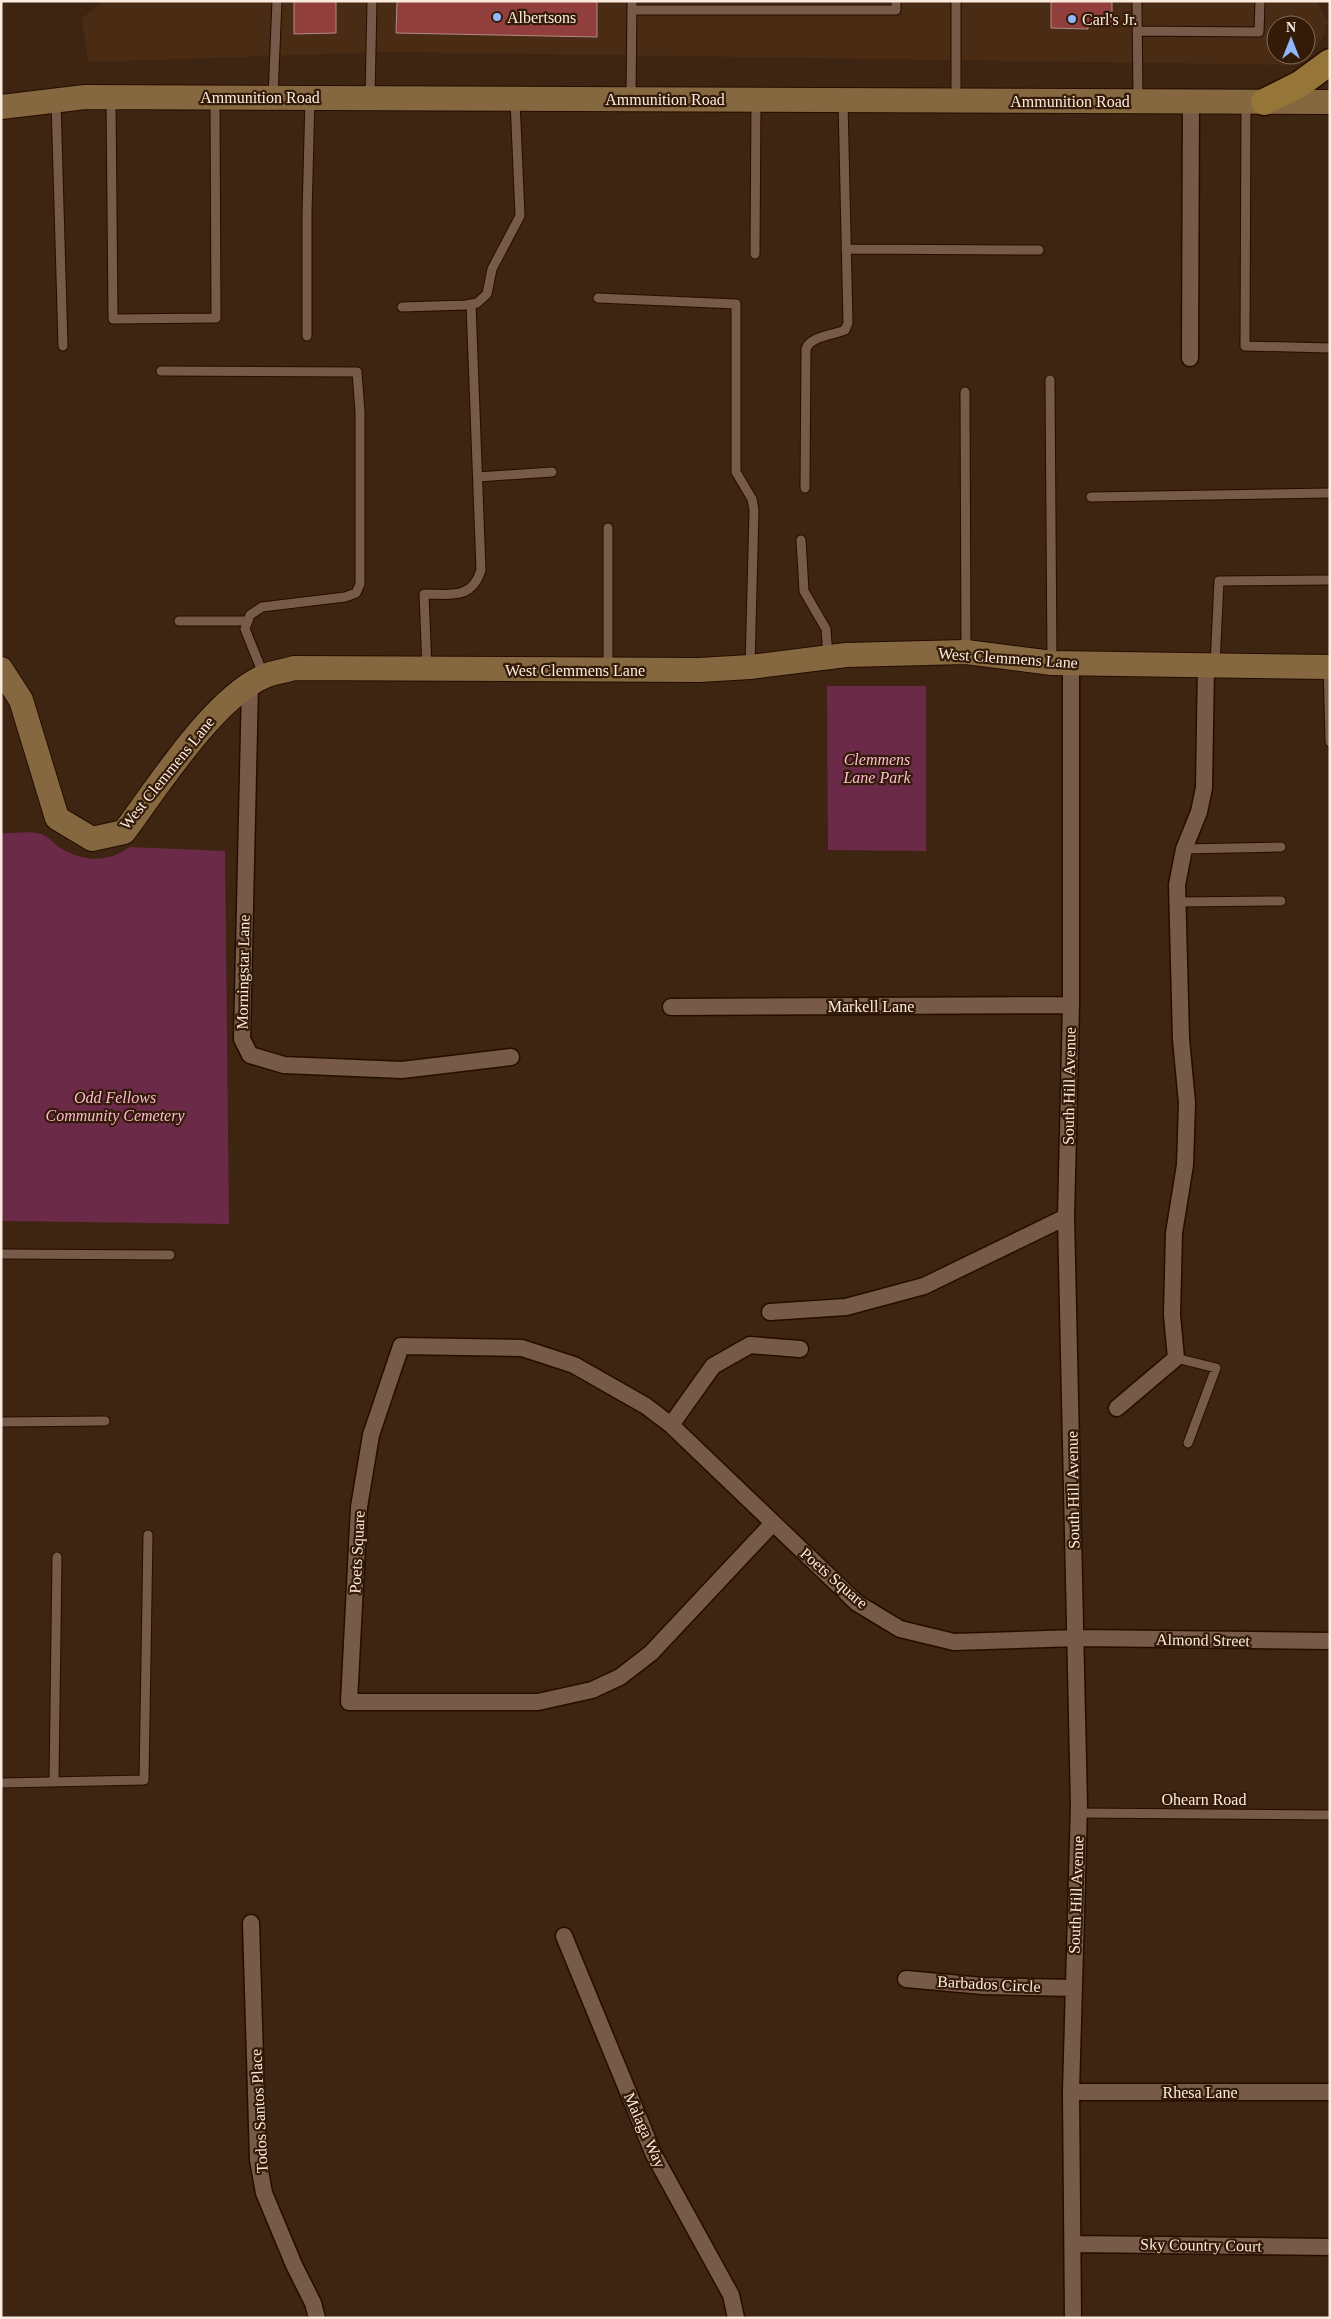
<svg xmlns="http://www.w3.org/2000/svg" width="1331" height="2319" font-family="'Times New Roman',serif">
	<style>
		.built { fill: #4a2b14; fill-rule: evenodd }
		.green { fill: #6a2a48 }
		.building { fill: #913f3c; stroke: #b28b87 }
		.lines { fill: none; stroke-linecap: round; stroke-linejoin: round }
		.lane-casing { stroke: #240d00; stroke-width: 11 }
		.street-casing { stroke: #240d00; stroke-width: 19 }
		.secondary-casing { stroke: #240d00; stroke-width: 26 }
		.primary-casing { stroke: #240d00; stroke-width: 29 }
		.lane { stroke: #775a47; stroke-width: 9 }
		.street { stroke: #775a47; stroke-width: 16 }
		.secondary { stroke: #866840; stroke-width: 24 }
		.primary { stroke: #967539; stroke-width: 26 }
		.poi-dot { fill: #91b8fd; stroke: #331b08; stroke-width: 2 }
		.labels { text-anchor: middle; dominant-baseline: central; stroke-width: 4.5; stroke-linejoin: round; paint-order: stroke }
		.poi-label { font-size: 16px; fill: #fcebdf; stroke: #331b08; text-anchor: start }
		.street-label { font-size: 16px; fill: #fcebdf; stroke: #331b08 }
		.park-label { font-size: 16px; font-style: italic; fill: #febbd5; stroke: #331b08 }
	</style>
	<rect width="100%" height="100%" fill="#3e2512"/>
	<path class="built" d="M104,1H1317L1328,22L1324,35L1308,60L1297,65L389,52L88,62L82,18ZM1276,25H1306V55H1276Z"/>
	<path class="green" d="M827,686H926V851L828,850Z
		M1,833C13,834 30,830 41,834C48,836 54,844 60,848C85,862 106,863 130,847L225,851L229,1224L1,1221Z"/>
	<path class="building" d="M294,1H336V33L294,34Z
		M397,1H597V37L396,33Z
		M1051,1H1112V26L1088,25V29L1051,28Z"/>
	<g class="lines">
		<defs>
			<path id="lane" d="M956,1V98
				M1137,1L1138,101
				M632,10H896V1
				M1137,31L1259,32L1260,1
				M273,96L277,1
				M111,97L113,319L216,318L215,99
				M370,98L372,1
				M631,99L632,1
				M56,101L63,346
				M1246,103L1245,346L1330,348
				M846,249L1039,250
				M755,254L756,100
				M598,298L736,304V472L752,499L754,510L750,667
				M402,307L466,305L477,303L487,294L492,269L520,216L515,100
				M307,336V214L310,98
				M161,371L357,372L360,412V584L356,593L345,597L262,607L250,615L245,629L264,676
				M1050,380L1052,663
				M965,392L966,652
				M478,477L552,472
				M805,488L806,349C810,336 834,335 845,330L848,323L843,101
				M1091,497L1330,493
				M608,528V669
				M801,540L804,591L826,629L828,657
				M179,621H246
				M1215,665L1219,581L1330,580
				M1328,667L1330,742
				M427,669L424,594C450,594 472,600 481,570L471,304
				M1184,849L1281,847
				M1178,902L1281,901
				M1,1254L170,1255
				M1176,1358L1216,1368L1188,1443
				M1,1422L105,1421
				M54,1782L57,1557
				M1,1783L144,1780L148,1535
				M1079,1813L1330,1815"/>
			<path id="street" d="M1190,358L1191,102
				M1071,663V1005L1066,1217L1079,1806L1071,2092L1073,2318
				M250,685L242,1039L250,1055L284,1065L402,1070L511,1057
				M671,1007L1071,1005
				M770,1312L846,1307L924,1286L1066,1217
				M1117,1408L1176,1358L1172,1315L1174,1233L1185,1165L1187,1103L1181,1039L1177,885L1184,849L1199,812L1204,788L1206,665
				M671,1425L713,1366L750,1345L800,1349
				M773,1523L651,1653L620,1677L592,1690L538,1702H349L359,1507L371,1435L401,1346L522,1348L574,1365L646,1406L671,1425L857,1603L900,1629L954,1642L1077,1638L1330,1641
				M251,1923L258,2160L264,2193L294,2265L313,2303L317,2318
				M564,1936L654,2155L731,2295L736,2318
				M906,1979L983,1986L1073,1988
				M1071,2092H1330
				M1073,2244L1330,2247"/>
			<path id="secondary" d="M1,107L85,97L1330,102
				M1,669L21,700L57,818L92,839L124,832C157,788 214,697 265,676C274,672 285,671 294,668L699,670L750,667L846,655L966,652L1052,663L1330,667"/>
			<path id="primary" d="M1264,102L1300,84L1330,62"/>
		</defs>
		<use href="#lane" class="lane-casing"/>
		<use href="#street" class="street-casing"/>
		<use href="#secondary" class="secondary-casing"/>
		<use href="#primary" class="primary-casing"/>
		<use href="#lane" class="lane"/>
		<use href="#street" class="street"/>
		<use href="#secondary" class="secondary"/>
		<use href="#primary" class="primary"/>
	</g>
	<g class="poi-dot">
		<circle cx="497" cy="17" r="5"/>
		<circle cx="1072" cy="19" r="5"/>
	</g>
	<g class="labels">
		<g class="poi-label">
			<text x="507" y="17">Albertsons</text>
			<text x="1082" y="19">Carl's Jr.</text>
		</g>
		<g class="street-label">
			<text x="260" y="97">Ammunition Road</text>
			<text x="665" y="99">Ammunition Road</text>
			<text x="1070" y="101">Ammunition Road</text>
			<text transform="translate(1008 658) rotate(4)">West Clemmens Lane</text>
			<text x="575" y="670">West Clemmens Lane</text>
			<text transform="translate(167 773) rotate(-51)">West Clemmens Lane</text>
			<text transform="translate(243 972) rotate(-89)">Morningstar Lane</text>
			<text x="871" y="1006">Markell Lane</text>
			<text transform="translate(1069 1086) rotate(-89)">South Hill Avenue</text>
			<text transform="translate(1073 1490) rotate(-91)">South Hill Avenue</text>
			<text transform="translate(357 1552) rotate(-87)">Poets Square</text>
			<text transform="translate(834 1578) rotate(41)">Poets Square</text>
			<text transform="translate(1203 1640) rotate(1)">Almond Street</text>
			<text x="1204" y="1799">Ohearn Road</text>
			<text transform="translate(1076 1895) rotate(-88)">South Hill Avenue</text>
			<text transform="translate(989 1984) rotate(3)">Barbados Circle</text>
			<text x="1200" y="2092">Rhesa Lane</text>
			<text transform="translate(259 2111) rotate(-93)">Todos Santos Place</text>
			<text transform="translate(645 2130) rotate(66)">Malaga Way</text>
			<text transform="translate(1201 2245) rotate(1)">Sky Country Court</text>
		</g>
		<g class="park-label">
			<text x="877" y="759">Clemmens<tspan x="877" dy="18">Lane Park</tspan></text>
			<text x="115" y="1097">Odd Fellows<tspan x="115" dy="18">Community Cemetery</tspan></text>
		</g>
	</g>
	<rect width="1331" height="2319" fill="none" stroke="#fcebdf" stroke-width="5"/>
	<g transform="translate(1291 40)"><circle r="24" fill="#331b08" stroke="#836e5e"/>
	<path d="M0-4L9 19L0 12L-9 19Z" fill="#91b8fd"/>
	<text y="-8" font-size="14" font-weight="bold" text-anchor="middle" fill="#fcebdf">N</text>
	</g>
</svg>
